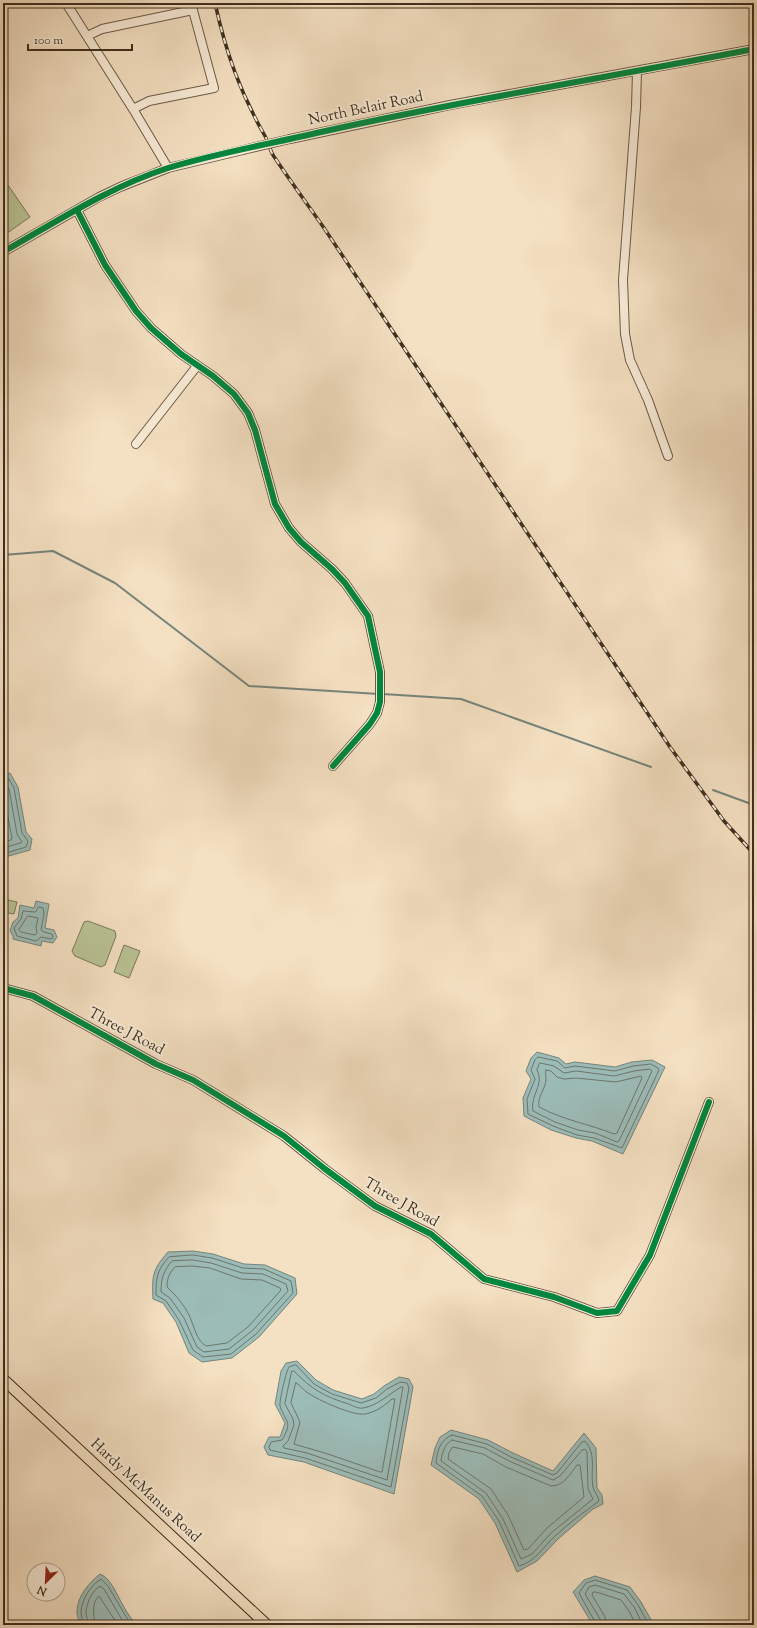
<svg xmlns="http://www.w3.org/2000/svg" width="757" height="1628" font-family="'Sorts Mill Goudy',serif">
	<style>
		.green { fill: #b9c395; stroke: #7c795a }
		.water { fill: #9cbcb8; stroke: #76847a }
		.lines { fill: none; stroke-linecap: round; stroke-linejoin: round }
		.shore { stroke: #6d766b; stroke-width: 1 }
		.stream { stroke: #76847a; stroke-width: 2 }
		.minor-casing { stroke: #6c5b47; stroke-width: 10 }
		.major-casing { stroke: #3e2f1e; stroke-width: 12 }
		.minor { stroke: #f8ebd7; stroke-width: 8 }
		.major { stroke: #f4e0c2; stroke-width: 10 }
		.rail-casing { stroke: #3e2f1e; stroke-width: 3.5 }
		.rail { stroke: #f8ebd7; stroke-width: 2; stroke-dasharray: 6; stroke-linecap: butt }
		.minor-bridge-casing { stroke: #6c5b47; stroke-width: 10; stroke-linecap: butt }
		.minor-bridge { stroke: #f8ebd7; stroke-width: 8 }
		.cycleway-casing { stroke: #f8ebd7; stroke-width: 8 }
		.cycleway { stroke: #00873e; stroke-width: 6 }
		.labels { text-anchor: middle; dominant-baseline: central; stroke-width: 4; stroke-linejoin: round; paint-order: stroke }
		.street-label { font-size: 15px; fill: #3e2f1e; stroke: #f8ebd7 }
	</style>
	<rect width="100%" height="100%" fill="#f4e0c2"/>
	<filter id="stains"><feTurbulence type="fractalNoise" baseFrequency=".005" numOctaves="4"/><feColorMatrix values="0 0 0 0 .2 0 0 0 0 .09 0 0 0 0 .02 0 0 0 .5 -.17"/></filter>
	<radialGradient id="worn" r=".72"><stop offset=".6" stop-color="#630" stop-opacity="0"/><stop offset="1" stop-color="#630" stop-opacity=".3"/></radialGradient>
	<path class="green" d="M3,178L30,217L3,236Z
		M3,899L17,902L14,914L3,912Z
		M88,921L115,931L116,936L105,965L101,967L75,956L72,951L84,922Z
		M124,945L140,951L129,978L114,972Z"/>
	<path class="water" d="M10,773L18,787L26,832L32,839L30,850L5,857L3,861V776Z
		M36,901L49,904L45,928L54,930L57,937L53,943L42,941L41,946L13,939V936L10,931L13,922L18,918L20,905L34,908Z
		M537,1052L559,1058L566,1064L575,1062L615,1067L632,1062L652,1060L665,1067L623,1154L592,1141L576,1138L551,1130L524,1116L523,1098L531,1079L526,1071L531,1058Z
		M193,1251L213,1254L244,1264L265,1265L295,1278L297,1294L259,1337L232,1358L202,1362L189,1353L176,1322L163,1303L153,1299C152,1276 152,1270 168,1252Z
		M297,1361L316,1380L333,1390L362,1399L374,1394L384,1386L399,1377L409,1379L413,1387L394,1494L304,1462L268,1455L264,1447L269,1437H280L285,1423L275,1404L281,1371L286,1363Z
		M451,1430L488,1440L513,1453L553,1471L584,1433L596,1448L597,1488L602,1495L603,1504L593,1509L558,1539L537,1561L517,1572L495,1523L479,1499L431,1465L435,1448L440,1437Z
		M100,1574C112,1579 117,1596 124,1607C127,1613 132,1619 136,1625H80C79,1621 77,1616 77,1612C77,1596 89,1583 100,1574Z
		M595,1576L630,1587L641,1602L654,1625H593L573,1592L584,1580Z"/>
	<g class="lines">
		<path class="shore" d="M3,780L9,779L14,788L22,833L28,841L26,847L3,854
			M3,785H6L9,789L17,834L22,842L20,843L3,848
			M3,791L12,838L11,840L3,842
			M39,907L43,908L44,914L41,930L44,932L52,934L53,938L51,939L41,937L36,941L17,936L14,928L21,919L23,911L35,912Z
			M28,916L38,918L36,927L37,933L35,935L21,932L19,930Z
			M538,1057L557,1061L565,1068L575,1066L615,1071L633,1066L651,1064L658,1068L659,1070L622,1148L594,1138L577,1135L553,1126L528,1114L527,1099L535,1079L531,1070L535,1060Z
			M540,1063L554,1066L564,1073L576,1071L614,1076L634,1071L650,1069L652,1071L619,1141L617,1142L595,1133L578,1130L555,1122L533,1111C530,1094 545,1085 537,1070Z
			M546,1070L551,1071L557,1077L564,1079L576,1078L616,1082L641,1076L642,1078L617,1133L614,1134C589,1124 563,1120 539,1107C537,1097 545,1090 546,1080C546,1076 545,1074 546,1070Z
			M193,1255L212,1258L243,1268L264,1269L291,1281L293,1293L256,1334L231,1354L203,1357L193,1350L179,1320L166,1301L156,1295C156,1277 157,1270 169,1257Z
			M193,1260L211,1263L242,1273L263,1274L286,1284L288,1291L253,1330L229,1349L204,1352L197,1347L184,1318L170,1298L161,1292C161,1279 163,1271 172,1261Z
			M192,1266L210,1268L241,1279L262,1280L280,1288L281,1290L249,1326L227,1343L206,1346C196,1340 194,1325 189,1315C184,1305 176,1295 167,1287C167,1279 169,1273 175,1267Z
			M296,1365L314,1384L332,1394L361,1403L376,1398L387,1389L400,1382L407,1383L409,1388L391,1487L305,1458L270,1450L269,1447L271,1442L282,1440C293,1421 286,1423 280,1406C279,1402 286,1371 289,1367Z
			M292,1371H294C311,1389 325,1397 349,1404C353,1406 359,1409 363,1408C377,1406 389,1394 401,1387H403L387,1480L307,1453L284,1448L283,1446L288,1441L294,1425L293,1419L285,1404Z
			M296,1383C301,1385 303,1390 308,1393C318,1400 353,1416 365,1414C376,1412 384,1406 392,1399H395L382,1472H380L328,1454L294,1444L300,1422L291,1403Z
			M452,1435L487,1444L511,1457L553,1475L557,1473L582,1442L585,1441C597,1455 590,1470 593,1487C594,1492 598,1495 599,1501C584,1512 568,1524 555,1536C543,1547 535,1562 519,1566L499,1521L482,1496L436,1463C437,1451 440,1440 452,1435Z
			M452,1440L485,1448L509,1461L553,1480L560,1476L582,1450L585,1449L587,1452L588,1489L593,1499L551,1533L532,1554L521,1559L503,1519L486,1493L441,1461C442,1453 444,1445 452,1440Z
			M453,1447L483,1454L506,1467L551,1486C564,1486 570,1474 577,1465H580L584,1497L547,1528L528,1549L524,1550L508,1515L491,1489L448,1459L449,1453Z
			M84,1625C83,1621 81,1616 81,1612C82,1599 90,1586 101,1579L108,1586L131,1625
			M89,1625C88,1621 86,1616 86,1612C87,1602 92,1591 100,1586L104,1589L125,1625
			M95,1625C94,1615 91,1603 99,1596L118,1625
			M596,1625L595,1622L579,1593L586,1583L595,1580L627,1590L638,1605L649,1625
			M601,1625L600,1619L585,1594L589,1587L595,1585L624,1594L634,1607L643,1625
			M607,1625L605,1617L592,1595L593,1592H596L621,1600L629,1611L636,1625"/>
		<path class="stream" d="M3,555L53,551L115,583L249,686L379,694
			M383,694L461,699L651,767
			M713,790L754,805"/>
		<defs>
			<path id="minor" d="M66,3L133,109L168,168
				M87,36L102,29L193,10
				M637,71L636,107L623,280L625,334L630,360L648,400L668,456
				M133,109L149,101L214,88L191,3
				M290,139L450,105L754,49
				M77,210L105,265L136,311L151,328L181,354L213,376L234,394L248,413L255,430L275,504L289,528L301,542L332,569L345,583L368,616L380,672V702L377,713L370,724L333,766
				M3,252L99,197L120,187L168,168L243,150
				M136,444L197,366
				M3,988L33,996L156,1064L193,1080L284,1136L325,1169L375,1206L431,1234L484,1279L554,1297L597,1313L617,1311L650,1255L709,1102"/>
			<path id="major" d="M3,1379L267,1625"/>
		</defs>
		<use href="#minor" class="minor-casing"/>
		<use href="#major" class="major-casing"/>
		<use href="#minor" class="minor"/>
		<use href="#major" class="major"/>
		<defs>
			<path id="rail" d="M215,3C226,53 240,92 265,136C269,143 270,152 275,158C291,182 308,205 324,228L670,747L724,821L754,854"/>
		</defs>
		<use href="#rail" class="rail-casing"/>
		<use href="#rail" class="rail"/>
		<defs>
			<path id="minor-bridge" d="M243,150L290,139"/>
		</defs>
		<use href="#minor-bridge" class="minor-bridge-casing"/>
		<use href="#minor-bridge" class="minor-bridge"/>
		<defs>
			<path id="cycleway" d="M77,210L105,265L136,311L151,328L181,354L213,376L234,394L248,413L255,430L275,504L289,528L301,542L332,569L345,583L368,616L380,672V702L377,713L370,724L333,766
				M3,252C56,222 109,187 168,168C217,153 270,144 321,132C464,100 610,77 754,49
				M3,988L33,996L156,1064L193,1080L284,1136L325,1169L375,1206L431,1234L484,1279L554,1297L597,1313L617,1311L650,1255L709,1102"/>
		</defs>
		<use href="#cycleway" class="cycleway-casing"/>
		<use href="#cycleway" class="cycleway"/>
	</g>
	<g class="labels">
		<g class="street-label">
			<text transform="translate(366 109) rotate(-12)">North Belair Road</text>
			<text transform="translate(126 1032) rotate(28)">Three J Road</text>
			<text transform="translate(401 1203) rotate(30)">Three J Road</text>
			<text transform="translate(145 1491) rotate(43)">Hardy McManus Road</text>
		</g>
	</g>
	<rect width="757" height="1628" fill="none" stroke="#f4e0c2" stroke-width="16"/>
	<rect x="4" y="4" width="749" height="1620" fill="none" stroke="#3e2f1e" stroke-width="2"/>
	<rect x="8" y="8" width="741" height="1612" fill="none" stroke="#3e2f1e"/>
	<g transform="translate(46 1582) rotate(204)"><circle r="19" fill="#f8ebd7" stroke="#aea08d"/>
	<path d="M0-3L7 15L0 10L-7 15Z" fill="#8f2418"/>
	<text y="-6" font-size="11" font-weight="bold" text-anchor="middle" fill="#3e2f1e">N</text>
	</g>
	<path d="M28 44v6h104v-6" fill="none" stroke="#3e2f1e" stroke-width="2"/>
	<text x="34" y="44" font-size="12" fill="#3e2f1e" stroke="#f8ebd7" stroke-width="3" paint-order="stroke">100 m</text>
	<rect width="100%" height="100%" filter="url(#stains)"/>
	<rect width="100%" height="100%" fill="url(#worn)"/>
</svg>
